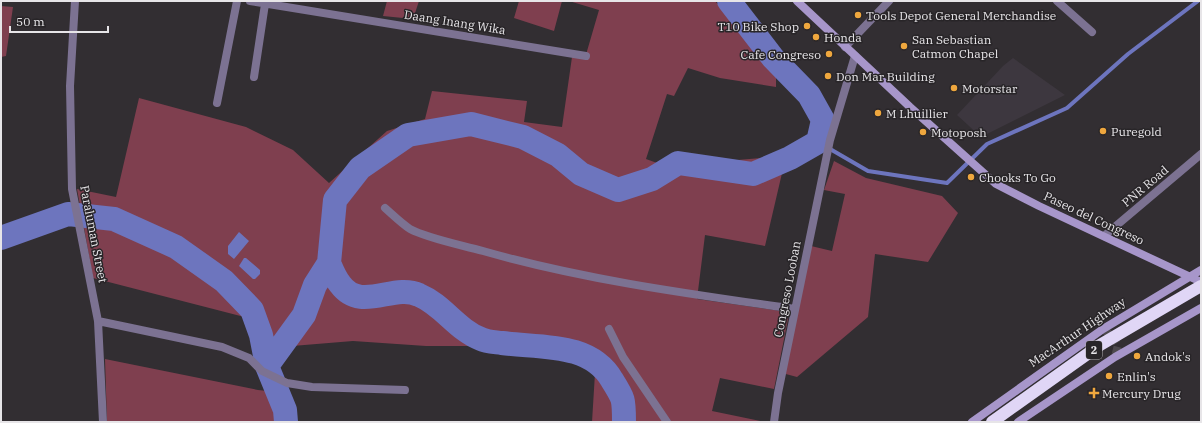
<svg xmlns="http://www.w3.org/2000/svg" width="1202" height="423" font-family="'IBM Plex Serif',serif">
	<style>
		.built { fill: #3d373f }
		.green { fill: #7f3f4f }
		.water { fill: #6d75be }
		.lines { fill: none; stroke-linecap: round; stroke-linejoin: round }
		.stream { stroke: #6d75be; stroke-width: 4 }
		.river { stroke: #6d75be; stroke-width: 24 }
		.secondary-tunnel { stroke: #4d494d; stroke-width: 8; stroke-dasharray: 8 4; stroke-linecap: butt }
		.street { stroke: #7c7292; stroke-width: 8 }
		.secondary { stroke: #a796ca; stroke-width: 8 }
		.highway-bridge { stroke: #e0d6f6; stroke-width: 12 }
		.poi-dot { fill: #efa73e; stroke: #282528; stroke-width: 1.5 }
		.labels { text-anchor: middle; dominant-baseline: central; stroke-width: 3; stroke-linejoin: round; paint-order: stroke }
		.shield { fill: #282528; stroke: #aeabae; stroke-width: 1 }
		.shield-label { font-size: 11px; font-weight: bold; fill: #e7e5e8 }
		.poi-label { font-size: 12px; fill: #e7e5e8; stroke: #282528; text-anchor: start }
		.street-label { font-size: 12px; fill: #e7e5e8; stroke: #282528 }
	</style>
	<rect width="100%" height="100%" fill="#322e32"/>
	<path class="built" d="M1013,58L1065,95L981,137L957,115L1003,66Z"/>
	<path class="green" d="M387,1H419L413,19L383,16Z
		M519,1H562L554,31L514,18Z
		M569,1H715L776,72V87L720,78L688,68L674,96L667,94L646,159L685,173L693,154L726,161L786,156L765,246L705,235L697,299L781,311L788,319L774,389L720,378L712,411L765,422H592L595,373L580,361L554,354L483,346H426L353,341L268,348L264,322L93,278L77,189L116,197L139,98L246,127L293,150L329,183L387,131L425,119L432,91L527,101L524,122L562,127L572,57L585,58L599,10Z
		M1,6L13,7L6,56L1,57Z
		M834,161L866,178L942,196L958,213L928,262L875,254L868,317L797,377L782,373L811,246L832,251L845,194L824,190Z
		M105,359L258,390L286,393L288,422H107Z"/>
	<path class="water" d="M239,232L249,241L234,259L228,254V246Z
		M244,258H246L260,270V274L255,279H253L239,266Z"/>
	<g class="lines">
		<path class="stream" d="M818,142L868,171L947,183L987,144L1067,108L1128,54L1198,1"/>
		<path class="river" d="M1,238L68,214L114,219L176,247L224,281L252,310L261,335L267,366L304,315L315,285L329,263L335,200L360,168L408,135L471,124L523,137L558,155L581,174L618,190L652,179L678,163L753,174L790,158L818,142L823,120L809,95L773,58L729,1
			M329,263C332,270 335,278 340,284C361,313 393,283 419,295C443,305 457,330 481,339C487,342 495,342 502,343C540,348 590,342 612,380C624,399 624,399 624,422
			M267,366L285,410L286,422"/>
		<path class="secondary-tunnel" d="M1103,329L1112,336L1118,345L1115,357"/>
		<path class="street" d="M75,1L70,86L72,189L98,321L103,422
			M250,1L586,56
			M1057,1L1092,32
			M845,47L889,1
			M254,77L265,4
			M217,103L237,1
			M385,208C393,215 401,223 410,229C429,239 462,245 483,251C585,280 690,294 795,309
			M1104,236L1201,154
			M98,321L222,347L249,358L262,371L287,383L312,387L405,390
			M609,329L623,357L667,422
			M774,422L778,393L830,140L855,56"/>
		<path class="secondary" d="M797,1L910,107L996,184L1039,206L1201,282
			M972,422L1103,329L1201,270
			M1018,422L1115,357L1201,308"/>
		<path class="highway-bridge" d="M992,422L1100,345L1201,286"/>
	</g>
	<g class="poi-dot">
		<circle cx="858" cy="15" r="4"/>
		<circle cx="807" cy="26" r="4"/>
		<circle cx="816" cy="37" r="4"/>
		<circle cx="904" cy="46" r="4"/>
		<circle cx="829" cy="54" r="4"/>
		<circle cx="828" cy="76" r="4"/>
		<circle cx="954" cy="88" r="4"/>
		<circle cx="878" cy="113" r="4"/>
		<circle cx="1103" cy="131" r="4"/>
		<circle cx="923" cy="132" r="4"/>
		<circle cx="971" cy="177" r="4"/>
		<circle cx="1137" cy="356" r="4"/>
		<circle cx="1109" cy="376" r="4"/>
		<path d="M1092 387h4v4h4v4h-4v4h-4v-4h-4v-4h4z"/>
	</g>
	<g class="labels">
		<rect class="shield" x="1086" y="341" width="16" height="18" rx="3"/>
		<g class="shield-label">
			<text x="1094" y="350">2</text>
		</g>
		<g class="poi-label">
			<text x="866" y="15">Tools Depot General Merchandise</text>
			<text x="799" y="26" text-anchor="end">T10 Bike Shop</text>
			<text x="824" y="37">Honda</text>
			<text x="912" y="39">San Sebastian<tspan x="912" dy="14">Catmon Chapel</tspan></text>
			<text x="821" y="54" text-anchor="end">Cafe Congreso</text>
			<text x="836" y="76">Don Mar Building</text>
			<text x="962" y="88">Motorstar</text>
			<text x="886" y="113">M Lhuillier</text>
			<text x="1111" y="131">Puregold</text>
			<text x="931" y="132">Motoposh</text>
			<text x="979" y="177">Chooks To Go</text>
			<text x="1145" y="356">Andok's</text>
			<text x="1117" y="376">Enlin's</text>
			<text x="1102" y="393">Mercury Drug</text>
		</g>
		<g class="street-label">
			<text transform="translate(455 22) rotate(9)">Daang Inang Wika</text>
			<text transform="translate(1145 186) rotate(-40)">PNR Road</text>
			<text transform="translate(1094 218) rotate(25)">Paseo del Congreso</text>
			<text transform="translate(94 234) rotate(79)">Paraluman Street</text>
			<text transform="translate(787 289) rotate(-79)">Congreso Looban</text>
			<text transform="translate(1077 332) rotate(-34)">MacArthur Highway</text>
		</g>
	</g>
	<rect width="1202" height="423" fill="none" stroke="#e7e5e8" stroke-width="4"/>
	<path d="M10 26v6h98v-6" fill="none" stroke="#e7e5e8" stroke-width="2"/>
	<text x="16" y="26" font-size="12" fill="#e7e5e8" stroke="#282528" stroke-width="3" paint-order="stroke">50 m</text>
</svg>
